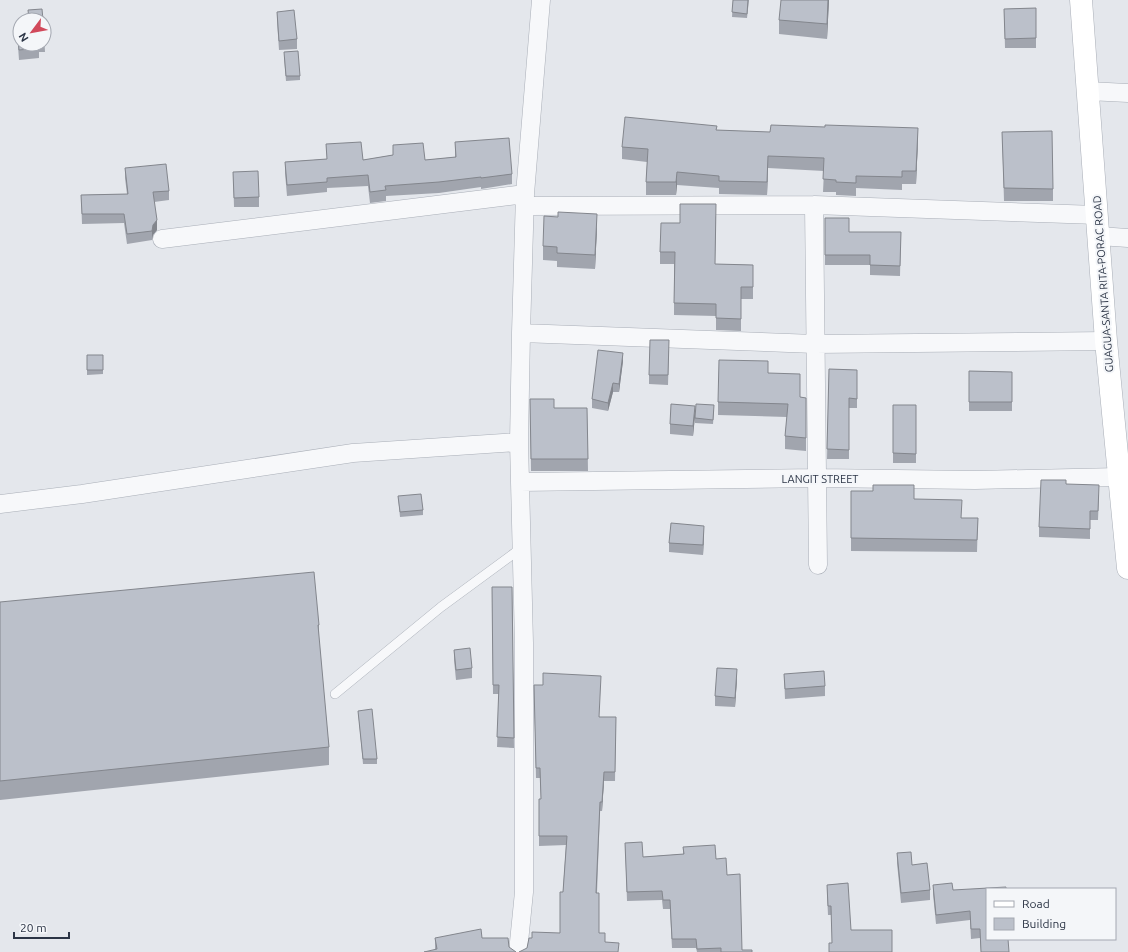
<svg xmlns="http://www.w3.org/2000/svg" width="1128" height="952" font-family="Ubuntu,sans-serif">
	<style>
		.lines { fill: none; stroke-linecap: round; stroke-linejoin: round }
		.service-casing { stroke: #a9aeb7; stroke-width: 10 }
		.minor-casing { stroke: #a9aeb7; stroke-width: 19 }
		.secondary-casing { stroke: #a9aeb7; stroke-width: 23 }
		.service { stroke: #f7f8fa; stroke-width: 9 }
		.minor { stroke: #f7f8fa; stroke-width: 18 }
		.secondary { stroke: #fff; stroke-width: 22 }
		.wall { fill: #a1a5ae }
		.shaded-wall { fill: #83868d }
		.building { fill: #bbc0ca; stroke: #83868d }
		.labels { text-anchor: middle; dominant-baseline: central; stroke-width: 4; stroke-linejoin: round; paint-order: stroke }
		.street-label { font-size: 11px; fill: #2b3445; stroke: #f4f6f9 }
	</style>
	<rect width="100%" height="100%" fill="#e4e7ec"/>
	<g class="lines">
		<defs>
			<path id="service" d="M335,694L441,607L520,549"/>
			<path id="minor" d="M1088,91L1128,93
				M814,205L818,565
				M525,206L814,205L1097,215
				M1099,236L1128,238
				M162,239L525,194
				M521,333L815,344L1106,341
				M520,482L817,478L975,480L1119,477
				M0,504L82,494L353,453L519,442
				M518,952L524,892V643L519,442L521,333L525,194L541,0"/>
			<path id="secondary" d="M1081,0L1106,341L1128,568"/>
		</defs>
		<use href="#service" class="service-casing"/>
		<use href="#minor" class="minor-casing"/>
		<use href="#secondary" class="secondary-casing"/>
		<use href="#service" class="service"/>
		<use href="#minor" class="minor"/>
		<use href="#secondary" class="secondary"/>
	</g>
	<path class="wall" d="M733,0H749L747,18L732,17Z
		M829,0L827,39L779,34V20Z
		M1036,8V48H1005L1004,9Z
		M277,12L297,39V49L279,50L277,21Z
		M17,22L20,44H44V33L45,52H39V58L19,60L17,32Z
		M284,57L300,76V80L286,81Z
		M717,130L918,140L916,184H902V190L856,188V196L836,195V192H823L824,171L768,168L767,195L719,194V188L677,185L676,195H646V182L647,162L622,159V147Z
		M1002,132L1053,189V201H1004Z
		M455,142L512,174V184L481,189V187L439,193L386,196V201L370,203L368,186L327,188V192L287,196L285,173V162L327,159L326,144L363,160L393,155V145L425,160L455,157Z
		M125,168L169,191V200L154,202L157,230L153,235L152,240L127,244L124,223L82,224L81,195L127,194L125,178Z
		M233,172L259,197V207H234Z
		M716,216L715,264L753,265V299H741V331L716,330V316L674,315V264H660V252L680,223Z
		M825,218L849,232H901L900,276L870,275V265H825Z
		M597,228L595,269L557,267V261L543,260V246Z
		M669,350L668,385L649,384V375Z
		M87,355H103V374L87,375Z
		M623,361L619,392H613L608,411L592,408V399Z
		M829,369L857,370V408H849V459H827Z
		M969,371L1012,372V411H969Z
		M768,373L800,397L806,398V451L785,449V436L787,417L718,415V402Z
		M530,399L554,408H587L588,471H531Z
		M893,405H916V463H893Z
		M714,410L713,424L695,423V418Z
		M695,416L693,436L670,434V424Z
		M1066,484L1099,495L1098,520H1090V539L1039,537V527Z
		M851,491L914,499L962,518H978L977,552L851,551Z
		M398,496L423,510V515L400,517Z
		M704,535L703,555L669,552V543Z
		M492,587H512L514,748L497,747L499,694H493Z
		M0,602L319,625V642L329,747V765L0,800Z
		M454,650L472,668V678L456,680L454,660Z
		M784,674L825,686V696L785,699Z
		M737,679L735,707L715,706V696Z
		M534,685L600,717H616L615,781H604L602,811H600L597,893L599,933L527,948L532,938L560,933L566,845L539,846V799H541L540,778H536Z
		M358,711L377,759V764H363Z
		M625,843L643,857L683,854V847L716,859L727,875L742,950L752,952H697L696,948H672L670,909H663L662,900L627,901Z
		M897,853L912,865L930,890V900L901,903L897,863Z
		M848,883L831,915H828L827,894V885Z
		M933,885L953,890L1009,952H981L980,938L971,939L970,920L936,924L933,894Z
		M435,938H482L509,947L435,950Z"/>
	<path class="shaded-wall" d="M828,0H829L827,39V24Z
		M918,128V140L916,184V171Z
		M768,156V168L767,195V182Z
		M677,172V185L676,195V182Z
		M597,214V228L595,269V255Z
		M157,220V230L153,235L152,240V231L153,225Z
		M623,353V361L619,392V384Z
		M613,383V392L608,411V403Z
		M695,406V416L693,436V426Z
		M704,526V535L703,555V545Z
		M737,669V679L735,707V698Z
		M604,772V781L602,811V802Z"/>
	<path class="building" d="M733,0H748L747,14L732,12Z
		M781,0H828L827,24L779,20Z
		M1036,8V38L1005,39L1004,9Z
		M42,9L43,20H29L28,10Z
		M294,10L297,39L279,41L277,12Z
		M17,22H20V44H39V48L19,50Z
		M298,51L300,76H286L284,52Z
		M625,117L717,126L716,130L770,132L771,125L825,127V125L918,128L916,171H902V177L856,176V183L836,182V180L823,179L824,158L768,156L767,182L719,181V176L677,172L676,182H646L648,149L622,147Z
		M1052,131L1053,189L1004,188L1002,132Z
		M509,138L512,174L481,178V177L439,182L385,186L386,190L370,192L368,175L327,178V182L287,185L285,162L327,159L326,144L361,142L363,160L393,155V145L423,143L425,160L456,157L455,142Z
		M166,164L169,191L153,192L157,220L153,225L152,231L127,234L124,214H82L81,195L128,194L125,168Z
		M258,171L259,197L234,198L233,172Z
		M680,204H716L715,264L753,265V287H741V319L716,318V304L674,303L675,252H660L661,223H680Z
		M558,212L597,214L595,255L557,253V247L543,246L544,216L558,217Z
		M825,218H849V232H901L900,266L870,265V255H825Z
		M650,340H669L668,375H649Z
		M598,350L623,353L619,384L613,383L608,403L592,399Z
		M87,355H103V370H87Z
		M719,360L768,361V373L800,374V397L806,398V438L785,436L788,404L718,402Z
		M829,369L857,370V399L849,398V450L827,449Z
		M969,371L1012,372V402H969Z
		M530,399H554V408H587L588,459H531Z
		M671,404L695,406L693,426L670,424Z
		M696,404L714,405L713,420L695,418Z
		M893,405H916V454L893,453Z
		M1041,480H1066V484L1099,485L1098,511H1090V529L1039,527Z
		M873,485H914V499L962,500L961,518H978L977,540L851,538V491H873Z
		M421,494L423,510L400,512L398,496Z
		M671,523L704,526L703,545L669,543Z
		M314,572L319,625H318L329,747L0,781V602Z
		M492,587H512L514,738L497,737L499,685H493Z
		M470,648L472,668L456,670L454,650Z
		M717,668L737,669L735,698L715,696Z
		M824,671L825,686L785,689L784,674Z
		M543,673L601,676L599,717H616L615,772H604L602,802H600L596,893H599V933H605V942L619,943L618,952H519L527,948L529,938H532V932L560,933V892H563L567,836H539V799H541L540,768H536L534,685H543Z
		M372,709L377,759H363L358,711Z
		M642,842L643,857L684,854L683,847L715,845L716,859L726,858L727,875L740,874L742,950H752V952H721V948L697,949L696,939H672L670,900H663L662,891L627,892L625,843Z
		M911,852L912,865L927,863L930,890L901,893L897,853Z
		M848,883L851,930H892V952H829V943H832L831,906H828L827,885Z
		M952,883L953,890L1006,887V889H987V939H1008L1009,952H981L980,929H971L970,911L936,915L933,885Z
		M481,929L482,938H508L509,947L516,952H424L437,949L435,938Z"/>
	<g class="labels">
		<g class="street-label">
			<text transform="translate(1103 284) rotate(-94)">GUAGUA-SANTA RITA-PORAC ROAD</text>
			<text x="820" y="479">LANGIT STREET</text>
		</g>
	</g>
	<rect x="986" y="888" width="130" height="52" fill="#f4f6f9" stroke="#a4a8b1"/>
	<rect x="994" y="901" width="20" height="6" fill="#ffffff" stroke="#a4a8b1"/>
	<text x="1022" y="908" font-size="12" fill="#2b3445">Road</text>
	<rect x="994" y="918" width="20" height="12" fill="#bbc0ca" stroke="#a4a8b1"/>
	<text x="1022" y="928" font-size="12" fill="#2b3445">Building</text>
	<g transform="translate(32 32) rotate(238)"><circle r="19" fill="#f4f6f9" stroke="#a4a8b1"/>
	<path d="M0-3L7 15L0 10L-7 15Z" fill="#d1495b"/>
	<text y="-6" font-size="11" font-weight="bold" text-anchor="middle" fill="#2b3445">N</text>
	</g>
	<path d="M14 932v6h55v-6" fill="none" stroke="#2b3445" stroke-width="2"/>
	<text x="20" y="932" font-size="12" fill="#2b3445" stroke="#f4f6f9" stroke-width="3" paint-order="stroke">20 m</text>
</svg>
